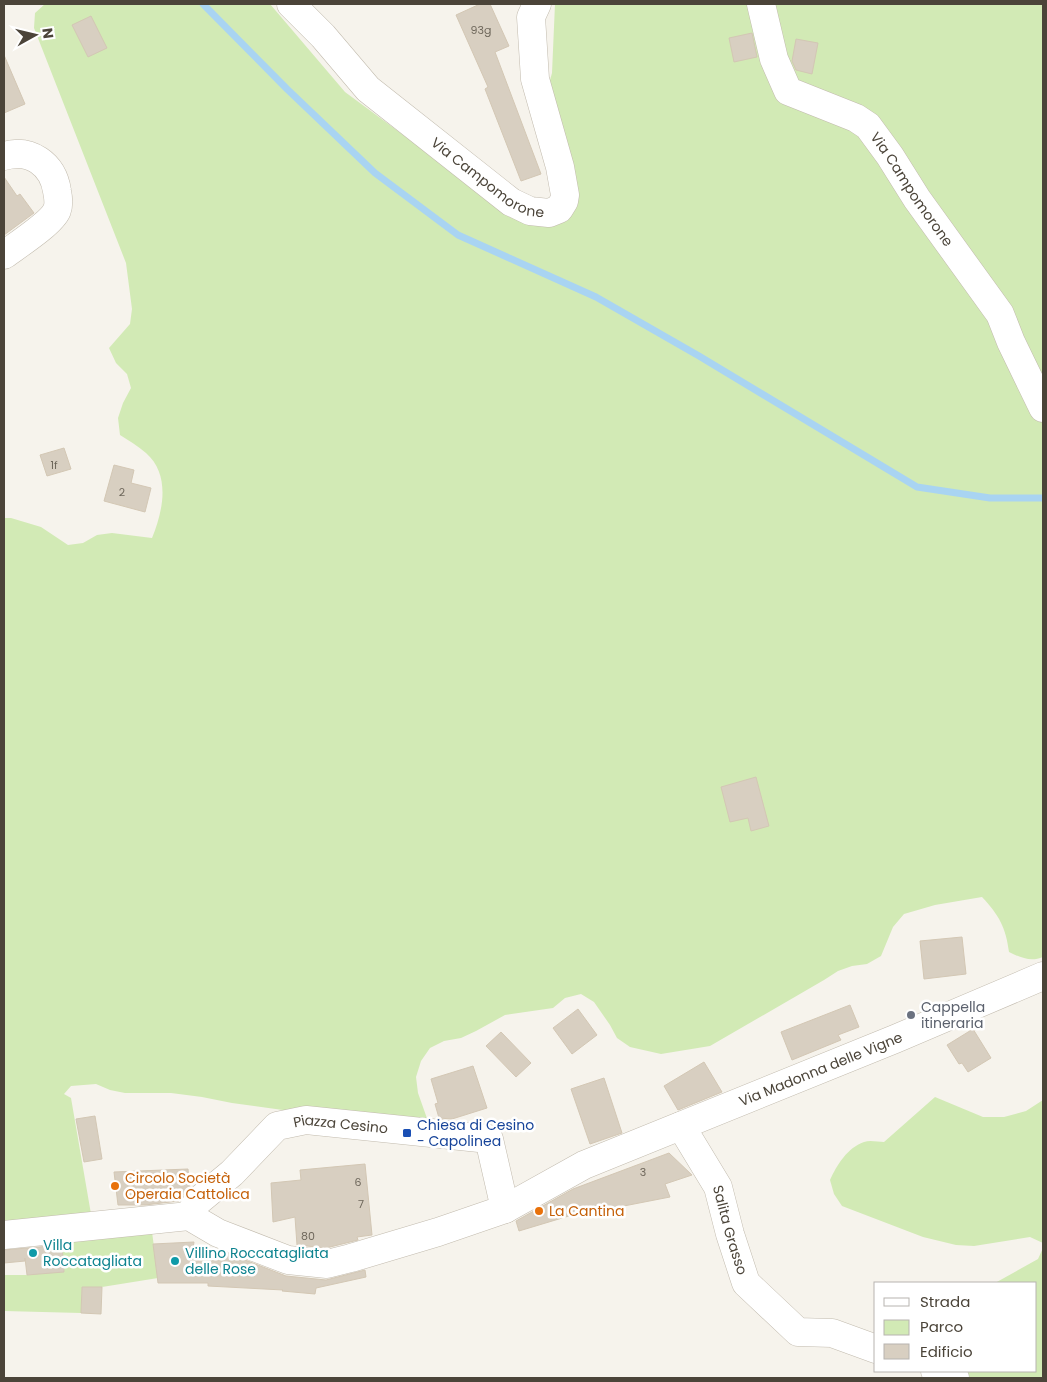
<svg xmlns="http://www.w3.org/2000/svg" width="1047" height="1382" font-family="Poppins,sans-serif">
	<style>
		.green { fill: #d2eab5 }
		.lines { fill: none; stroke-linecap: round; stroke-linejoin: round }
		.stream { stroke: #a9d4f2; stroke-width: 7 }
		.building { fill: #d8cfc1; stroke: #d3c7b4 }
		.minor-casing { stroke: #c2bbae; stroke-width: 29 }
		.minor { stroke: #fff; stroke-width: 28 }
		.worship-dot { fill: #6b7280; stroke: #fff; stroke-width: 2 }
		.transit-dot { fill: #1a4fb4; stroke: #fff; stroke-width: 2 }
		.food-dot { fill: #e8710a; stroke: #fff; stroke-width: 2 }
		.culture-dot { fill: #0f9aa8; stroke: #fff; stroke-width: 2 }
		.labels { text-anchor: middle; dominant-baseline: central; stroke-width: 5; stroke-linejoin: round; paint-order: stroke }
		.number-label { font-size: 11px; fill: #6e675b }
		.street-label { font-size: 14px; fill: #4b4439; stroke: #fff }
		.worship-label { font-size: 14px; fill: #5b616d; stroke: #fff; text-anchor: start }
		.transit-label { font-size: 14px; fill: #164399; stroke: #fff; text-anchor: start }
		.food-label { font-size: 14px; fill: #c56008; stroke: #fff; text-anchor: start }
		.culture-label { font-size: 14px; fill: #0d838f; stroke: #fff; text-anchor: start }
	</style>
	<rect width="100%" height="100%" fill="#f6f3ec"/>
	<path class="green" d="M45,4H270L345,92L509,213L555,217L548,87L552,73L555,4H1043V957C1031,962 1021,958 1009,952C1006,928 999,915 982,897L935,905L904,914L893,927L881,956L867,964L852,966L838,971L824,980L710,1046L661,1054L630,1047L617,1038L610,1025L594,1002L581,994L565,998L553,1008L505,1015L476,1031L461,1038L444,1041L430,1048L421,1061L416,1077L418,1093L429,1124L319,1115L232,1103L202,1097L171,1093H125L110,1090L96,1084L71,1086L64,1094L71,1098L91,1214L4,1225V518H11L41,527L68,545L83,543L97,535L112,533L152,538C163,511 171,475 146,453C138,446 128,440 120,435L118,418L123,403L131,388L127,374L116,363L109,348L130,324L132,309L126,263L34,28L35,13Z
		M935,1097L983,1117H1004L1026,1111L1043,1100V1243L1030,1237L974,1246L956,1245L923,1237L842,1206L834,1194L830,1180C837,1165 847,1148 864,1142C870,1140 878,1142 884,1142Z
		M151,1224L158,1278L102,1287H82L81,1313L4,1311V1275H27L64,1271L61,1235Z
		M1043,1248V1378H958L956,1371H1036V1283H995L1038,1259Z"/>
	<g class="lines">
		<path class="stream" d="M203,4L287,89L375,173L458,235L596,297L699,356L917,487L990,498H1043"/>
	</g>
	<path class="building" d="M480,4H490L509,46L495,52L541,174L521,181L485,89L488,87L456,15Z
		M91,16L107,48L88,57L72,25Z
		M752,33L757,57L734,62L729,38Z
		M796,39L818,43L812,74L796,70L792,61Z
		M4,55L25,104L4,113Z
		M4,177L17,196L20,194L34,213L4,235Z
		M64,448L71,469L47,476L40,455Z
		M114,465L134,470L131,483L151,488L145,512L104,501Z
		M756,777L769,826L751,831L748,818L730,822L721,787Z
		M962,937L966,974L924,979L920,941Z
		M850,1005L859,1027L838,1035L841,1040L792,1060L781,1032Z
		M578,1009L597,1035L572,1054L553,1028Z
		M973,1029L991,1058L968,1072L962,1063L959,1064L947,1045Z
		M501,1032L531,1063L516,1077L486,1046Z
		M704,1062L722,1092L678,1110L664,1086Z
		M473,1066L487,1108L452,1119L439,1118L435,1104L438,1103L431,1079Z
		M604,1078L622,1133L590,1144L571,1089Z
		M95,1116L102,1159L84,1162L76,1119Z
		M669,1153L692,1175L665,1184L670,1197L593,1212L592,1209L519,1231L516,1221L573,1189Z
		M365,1164L372,1235L357,1237L358,1240L326,1248L297,1245L295,1217L273,1222L271,1183L301,1180L300,1170Z
		M188,1169L190,1188L184,1194L179,1201L145,1205H118L114,1172Z
		M194,1242L193,1248L222,1251L286,1276L326,1280L365,1270L366,1277L316,1288L315,1294L282,1291L283,1290L208,1286V1283H158L153,1244Z
		M62,1245L64,1272L27,1275L25,1258V1261L4,1263V1250Z
		M82,1287H102L101,1314L81,1313Z"/>
	<g class="lines">
		<defs>
			<g id="minor">
				<path id="s1" d="M291,4L323,36L368,89L511,202L530,211L549,213L559,209L564,201L565,195L560,167L535,79L531,17L537,4"/>
				<path id="s2" d="M761,4L774,59L788,91L856,118L868,126L890,156L917,199L1000,314L1011,342L1043,408"/>
				<path d="M4,156C30,148 53,164 57,191C58,196 59,205 57,210C52,223 16,246 4,255"/>
				<path id="s3" d="M681,1126L718,1187L730,1234L746,1283L798,1332L832,1333L876,1349"/>
				<path id="s4" d="M189,1216L197,1202L232,1173L277,1126L306,1120L489,1139L505,1209"/>
				<path id="s5" d="M4,1235L189,1216L218,1233L288,1260L327,1264L351,1258L438,1232L505,1209L584,1165L895,1039L1043,976"/>
				<path d="M935,1371L955,1378"/>
			</g>
		</defs>
		<use href="#minor" class="minor-casing"/>
		<use href="#minor" class="minor"/>
	</g>
	<circle class="worship-dot" cx="911" cy="1015" r="5"/>
	<rect class="transit-dot" x="402" y="1128" width="10" height="10" rx="2.5"/>
	<g class="food-dot">
		<circle cx="115" cy="1186" r="5"/>
		<circle cx="539" cy="1211" r="5"/>
	</g>
	<g class="culture-dot">
		<circle cx="33" cy="1253" r="5"/>
		<circle cx="175" cy="1261" r="5"/>
	</g>
	<g class="labels">
		<g class="number-label">
			<text x="481" y="30">93g</text>
			<text x="54" y="465">1f</text>
			<text x="122" y="492">2</text>
			<text x="643" y="1172">3</text>
			<text x="358" y="1182">6</text>
			<text x="361" y="1204">7</text>
			<text x="308" y="1236">80</text>
		</g>
		<g class="street-label">
			<text stroke="none"><textPath href="#s1" startOffset="265">Via Campomorone</textPath></text>
			<text stroke="none"><textPath href="#s2" startOffset="256">Via Campomorone</textPath></text>
			<text stroke="none"><textPath href="#s5" startOffset="866">Via Madonna delle Vigne</textPath></text>
			<text stroke="none"><textPath href="#s4" startOffset="191">Piazza Cesino</textPath></text>
			<text stroke="none"><textPath href="#s3" startOffset="116">Salita Grasso</textPath></text>
		</g>
		<g class="worship-label">
			<text x="921" y="1007">Cappella<tspan x="921" dy="16">itineraria</tspan></text>
		</g>
		<g class="transit-label">
			<text x="417" y="1125">Chiesa di Cesino<tspan x="417" dy="16">- Capolinea</tspan></text>
		</g>
		<g class="food-label">
			<text x="125" y="1178">Circolo Società<tspan x="125" dy="16">Operaia Cattolica</tspan></text>
			<text x="549" y="1211">La Cantina</text>
		</g>
		<g class="culture-label">
			<text x="43" y="1245">Villa<tspan x="43" dy="16">Roccatagliata</tspan></text>
			<text x="185" y="1253">Villino Roccatagliata<tspan x="185" dy="16">delle Rose</tspan></text>
		</g>
	</g>
	<rect width="1047" height="1382" fill="none" stroke="#4b4439" stroke-width="10"/>
	<rect x="874" y="1282" width="162" height="90" fill="#ffffff" stroke="#b7b4b0"/>
	<rect x="884" y="1298" width="25" height="8" fill="#ffffff" stroke="#b7b4b0"/>
	<text x="920" y="1307" font-size="15" fill="#4b4439">Strada</text>
	<rect x="884" y="1320" width="25" height="15" fill="#d2eab5" stroke="#b7b4b0"/>
	<text x="920" y="1332" font-size="15" fill="#4b4439">Parco</text>
	<rect x="884" y="1344" width="25" height="15" fill="#d8cfc1" stroke="#b7b4b0"/>
	<text x="920" y="1357" font-size="15" fill="#4b4439">Edificio</text>
	<g transform="translate(35 35) rotate(82)" stroke="#ffffff" stroke-width="4" paint-order="stroke">
	<path d="M0-4L9 19L0 12L-9 19Z" fill="#4b4439"/>
	<text y="-8" font-size="14" font-weight="bold" text-anchor="middle" fill="#4b4439">N</text>
	</g>
</svg>
